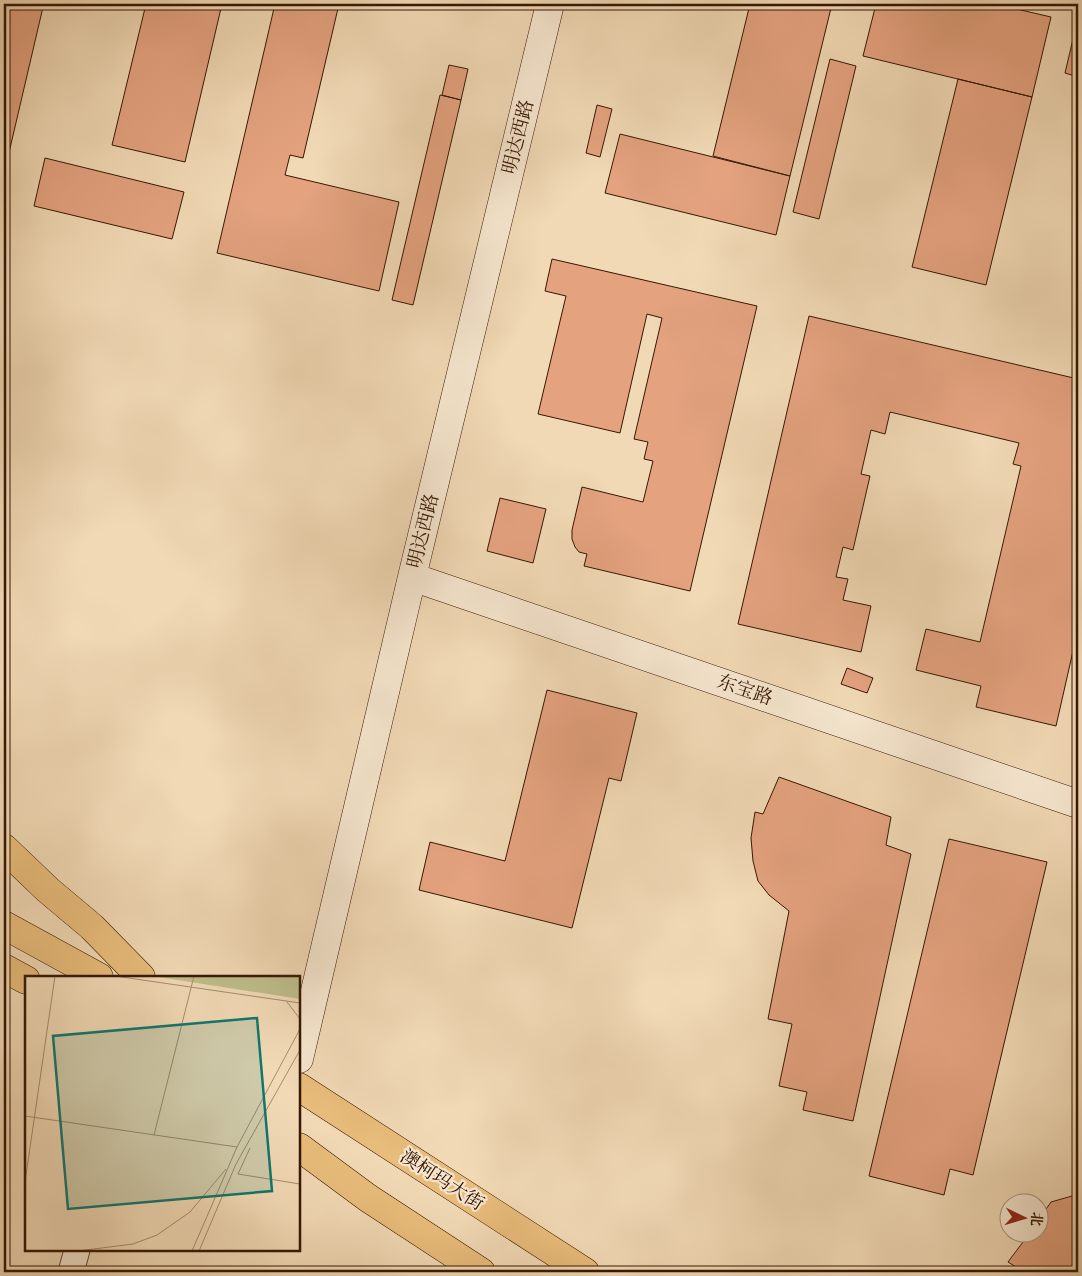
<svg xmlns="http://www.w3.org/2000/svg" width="1082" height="1276" font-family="'Libre Bodoni','Noto Serif SC',serif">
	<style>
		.building { fill: #e4a27f; stroke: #361702 }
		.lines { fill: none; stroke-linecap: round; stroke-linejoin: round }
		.street-casing { stroke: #65482f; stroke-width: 27 }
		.secondary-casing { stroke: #361702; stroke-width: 29 }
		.primary-casing { stroke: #361702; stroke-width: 29 }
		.street { stroke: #f6e6cf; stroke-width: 25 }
		.secondary { stroke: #f6e6cf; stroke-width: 28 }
		.primary { stroke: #e8bc7a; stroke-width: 28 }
		.labels { text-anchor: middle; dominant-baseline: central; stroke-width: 4.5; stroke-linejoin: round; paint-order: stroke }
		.street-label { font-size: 19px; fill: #361702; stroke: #f6e6cf }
		.inset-road { fill: none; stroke: #a68b6d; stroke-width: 1 }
		.view { fill: #0f766e; fill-opacity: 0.15; stroke: #0f766e; stroke-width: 2.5 }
		.inset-edge { fill: none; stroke: #361702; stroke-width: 2.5 }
	</style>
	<rect width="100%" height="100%" fill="#f1d9b5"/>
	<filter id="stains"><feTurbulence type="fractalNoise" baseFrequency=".004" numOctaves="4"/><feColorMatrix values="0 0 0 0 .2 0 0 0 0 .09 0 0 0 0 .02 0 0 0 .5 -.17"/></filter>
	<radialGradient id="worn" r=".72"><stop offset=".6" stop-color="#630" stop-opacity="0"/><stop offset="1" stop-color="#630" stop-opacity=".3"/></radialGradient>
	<path class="building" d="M4,4H31L43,7L4,174Z
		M146,4H222L185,162L112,145Z
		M275,4H339L303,158L290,155L285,175L399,202L379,291L217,253Z
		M750,4H832L790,176L713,156Z
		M876,4H995L1051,17L1032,97L863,56Z
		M1077,22H1078V77L1065,73Z
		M830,59L856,66L819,219L793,212Z
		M449,65L468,69L461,100L442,95Z
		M958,79L1032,97L986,285L912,267Z
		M440,95L461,100L413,305L392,300Z
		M597,105L612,109L600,157L586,153Z
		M620,134L790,176L776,235L605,193Z
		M45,158L184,192L172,239L34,206Z
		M552,259L757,306L690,591L584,566L587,554L579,552L575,547L572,539V530L582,487L643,502L653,461L644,459L648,442L634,439L662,318L647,314L620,433L538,414L566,296L545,291Z
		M809,316L1078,379V629L1056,726L976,707L981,686L916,670L926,629L980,642L1021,466L1013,464L1019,443L890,412L885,434L871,430L861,474L870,476L853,550L843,547L836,577L848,579L843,600L871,606L861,652L738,624Z
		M500,498L546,509L533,563L487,551Z
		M847,668L873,678L867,693L841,684Z
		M547,690L637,713L621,781L609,778L572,928L419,890L430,842L505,861Z
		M779,777L891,817L886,845L911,854L853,1121L803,1110L807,1092L779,1086L792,1024L768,1019L789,911L769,895L758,881L753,861L751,838L755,812L763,814Z
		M949,839L1047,862L973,1175L950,1169L944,1195L869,1176Z
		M1072,1196L1078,1197V1272H1024L1008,1262L1029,1234H1040V1218L1051,1202Z"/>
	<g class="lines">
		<defs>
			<path id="street" d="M71,1272L77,1250"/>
			<path id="secondary" d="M412,577L1078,804
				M299,1059L412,577L550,4"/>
			<path id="primary" d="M4,848L48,890L92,927L141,977
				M4,925L99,977
				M4,968L26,980
				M299,1087L585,1272
				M299,1147L368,1198L481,1272"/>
		</defs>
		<use href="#street" class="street-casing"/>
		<use href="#secondary" class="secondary-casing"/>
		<use href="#primary" class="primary-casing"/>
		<use href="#street" class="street"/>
		<use href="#secondary" class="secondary"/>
		<use href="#primary" class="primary"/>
	</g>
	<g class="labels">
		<g class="street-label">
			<text transform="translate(518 137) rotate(-76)">明达西路</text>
			<text transform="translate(423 531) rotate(-76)">明达西路</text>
			<text transform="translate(745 690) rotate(19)">东宝路</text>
			<text transform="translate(442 1180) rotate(33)">澳柯玛大街</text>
		</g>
	</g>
	<g transform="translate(25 976)">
		<rect width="275" height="275" fill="#f1d9b5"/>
		<path d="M127,0H275V23Z" fill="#bebe8b"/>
		<path class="inset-road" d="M90,0L275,27M262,26L275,43M0,140L212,171M129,159L169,0M213,198L275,208M213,198L225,172M0,206L30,0M53,275L108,268L132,259L165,236L201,193M167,275L212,171L275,53M174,275L211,188L275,74"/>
		<path class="view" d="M232,42L247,215L43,233L28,60Z"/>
		<rect width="275" height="275" class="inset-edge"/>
	</g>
	<rect width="1082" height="1276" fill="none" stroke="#f1d9b5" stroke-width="20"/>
	<rect x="5" y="5" width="1072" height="1266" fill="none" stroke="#361702" stroke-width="2.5"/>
	<rect x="10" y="10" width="1062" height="1256" fill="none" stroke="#361702"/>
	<g transform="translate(1024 1218) rotate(95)"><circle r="24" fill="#f6e6cf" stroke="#a9937d"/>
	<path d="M0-4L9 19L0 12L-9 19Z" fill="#8f2418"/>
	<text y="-8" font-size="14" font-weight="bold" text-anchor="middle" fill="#361702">北</text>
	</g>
	<rect width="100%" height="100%" filter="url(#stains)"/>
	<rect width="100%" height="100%" fill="url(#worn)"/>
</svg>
